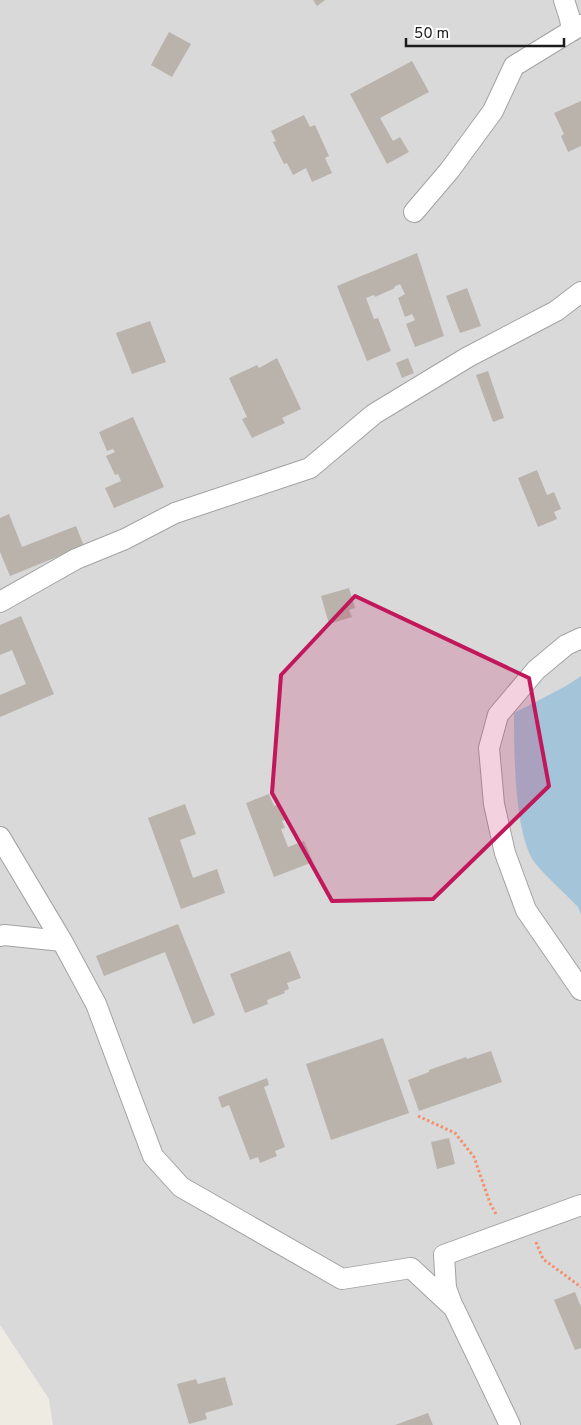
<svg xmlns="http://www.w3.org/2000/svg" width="581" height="1425" font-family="Overpass,sans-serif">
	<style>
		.residential { fill: #dad9d9 }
		.water { fill: #a4c4d9 }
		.building { fill: #b9b3ab }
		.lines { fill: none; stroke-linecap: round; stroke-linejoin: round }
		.minor-casing { stroke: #a3a3a3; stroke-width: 22 }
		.path { stroke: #f3906d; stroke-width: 3; stroke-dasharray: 2.5 2.5; stroke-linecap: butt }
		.minor { stroke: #fff; stroke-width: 20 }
		.marked { fill: #c2185b; fill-opacity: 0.2; stroke: #c2185b; stroke-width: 4; stroke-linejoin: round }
	</style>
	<rect width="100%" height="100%" fill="#edebe2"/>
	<path class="residential" d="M0,0H581V1425H53L49,1399L0,1325Z"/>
	<path class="water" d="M581,676V915L578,907C564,892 547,878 535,863C514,835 514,749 514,713L566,686Z"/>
	<path class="building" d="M313,0H325L317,6Z
		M169,32L191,44L172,77L151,65Z
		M412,61L429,92L380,118L393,141L400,137L409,152L387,164L350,94Z
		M581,101V146L568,152L561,136L564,134L554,113Z
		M304,115L310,127L315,125L329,156L325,158L332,173L312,182L306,168L293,175L287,163L284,164L273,142L276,141L271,131Z
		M417,253L444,336L415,347L406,324L415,320L412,314L405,317L398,298L405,294L400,284L394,287L395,288L375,297L374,295L366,298L374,319L378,318L391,351L367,361L337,286Z
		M467,288L481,326L460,333L446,296Z
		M150,321L166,362L132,374L116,333Z
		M277,358L301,409L282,418L285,423L252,438L242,419L247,417L229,378L257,365L259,368Z
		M408,358L414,373L402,378L396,363Z
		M488,371L504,418L493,422L476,375Z
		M133,417L164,487L114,508L105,488L121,481L118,474L115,475L106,456L115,452L113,449L107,451L99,432Z
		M537,470L547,495L554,492L561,509L554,512L557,519L538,527L518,478Z
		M9,514L22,547L76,526L84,546L10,576L0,552V518Z
		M349,588L355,608L349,610L352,617L329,624L321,596Z
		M21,616L54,694L0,717V695L26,684L12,650L0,655V625Z
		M269,794L274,806L279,804L285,820L282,821L285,828L281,829L288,847L304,841L313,862L274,877L246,803Z
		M185,804L196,834L180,840L193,878L217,869L225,893L181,909L148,818Z
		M178,924L215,1015L193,1024L165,952L104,976L96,956Z
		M290,951L301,978L287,983L289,989L284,991L285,993L267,1000L268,1004L245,1013L230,974Z
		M383,1038L409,1113L331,1140L306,1064Z
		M491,1051L502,1082L419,1111L408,1080L429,1072V1070L466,1057L467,1059Z
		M267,1078L269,1085L264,1087L285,1147L275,1151L277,1156L260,1163L258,1157L250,1160L229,1105L222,1108L218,1097Z
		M449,1138L455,1164L437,1169L431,1142Z
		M575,1292L581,1307V1348L575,1350L554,1300Z
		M225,1377L233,1405L205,1413L207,1419L189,1424L177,1384L196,1379L198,1384Z
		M428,1413L433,1425H395Z"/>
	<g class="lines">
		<defs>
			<path id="minor" d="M564,0L570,19L572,31
				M414,212L449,171L493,111L514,66L581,25
				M0,602L76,559L125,539L175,513L310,468L374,414L468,357L556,311L581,292
				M581,638L566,645L536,670L498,715L489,748L494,804L505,853L526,910L581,990
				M0,837L62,941L96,1004L153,1156L181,1187L342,1279L411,1268L454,1308L510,1425
				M0,936L4,935L62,941
				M453,1307L446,1288L444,1255L581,1205"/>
		</defs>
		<use href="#minor" class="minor-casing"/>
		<path class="path" d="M418,1116L455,1133L474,1157L490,1203L496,1214
			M536,1242L543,1259L581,1287"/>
		<use href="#minor" class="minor"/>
	</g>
	<path class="marked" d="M355,596L529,678L549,786L433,899L332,901L272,793L281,675Z"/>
	<path d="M406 38v8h158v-8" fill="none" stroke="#1c1c1c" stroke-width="2.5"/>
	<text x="414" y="38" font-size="15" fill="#1c1c1c" stroke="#ffffff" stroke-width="4" paint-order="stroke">50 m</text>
</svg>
